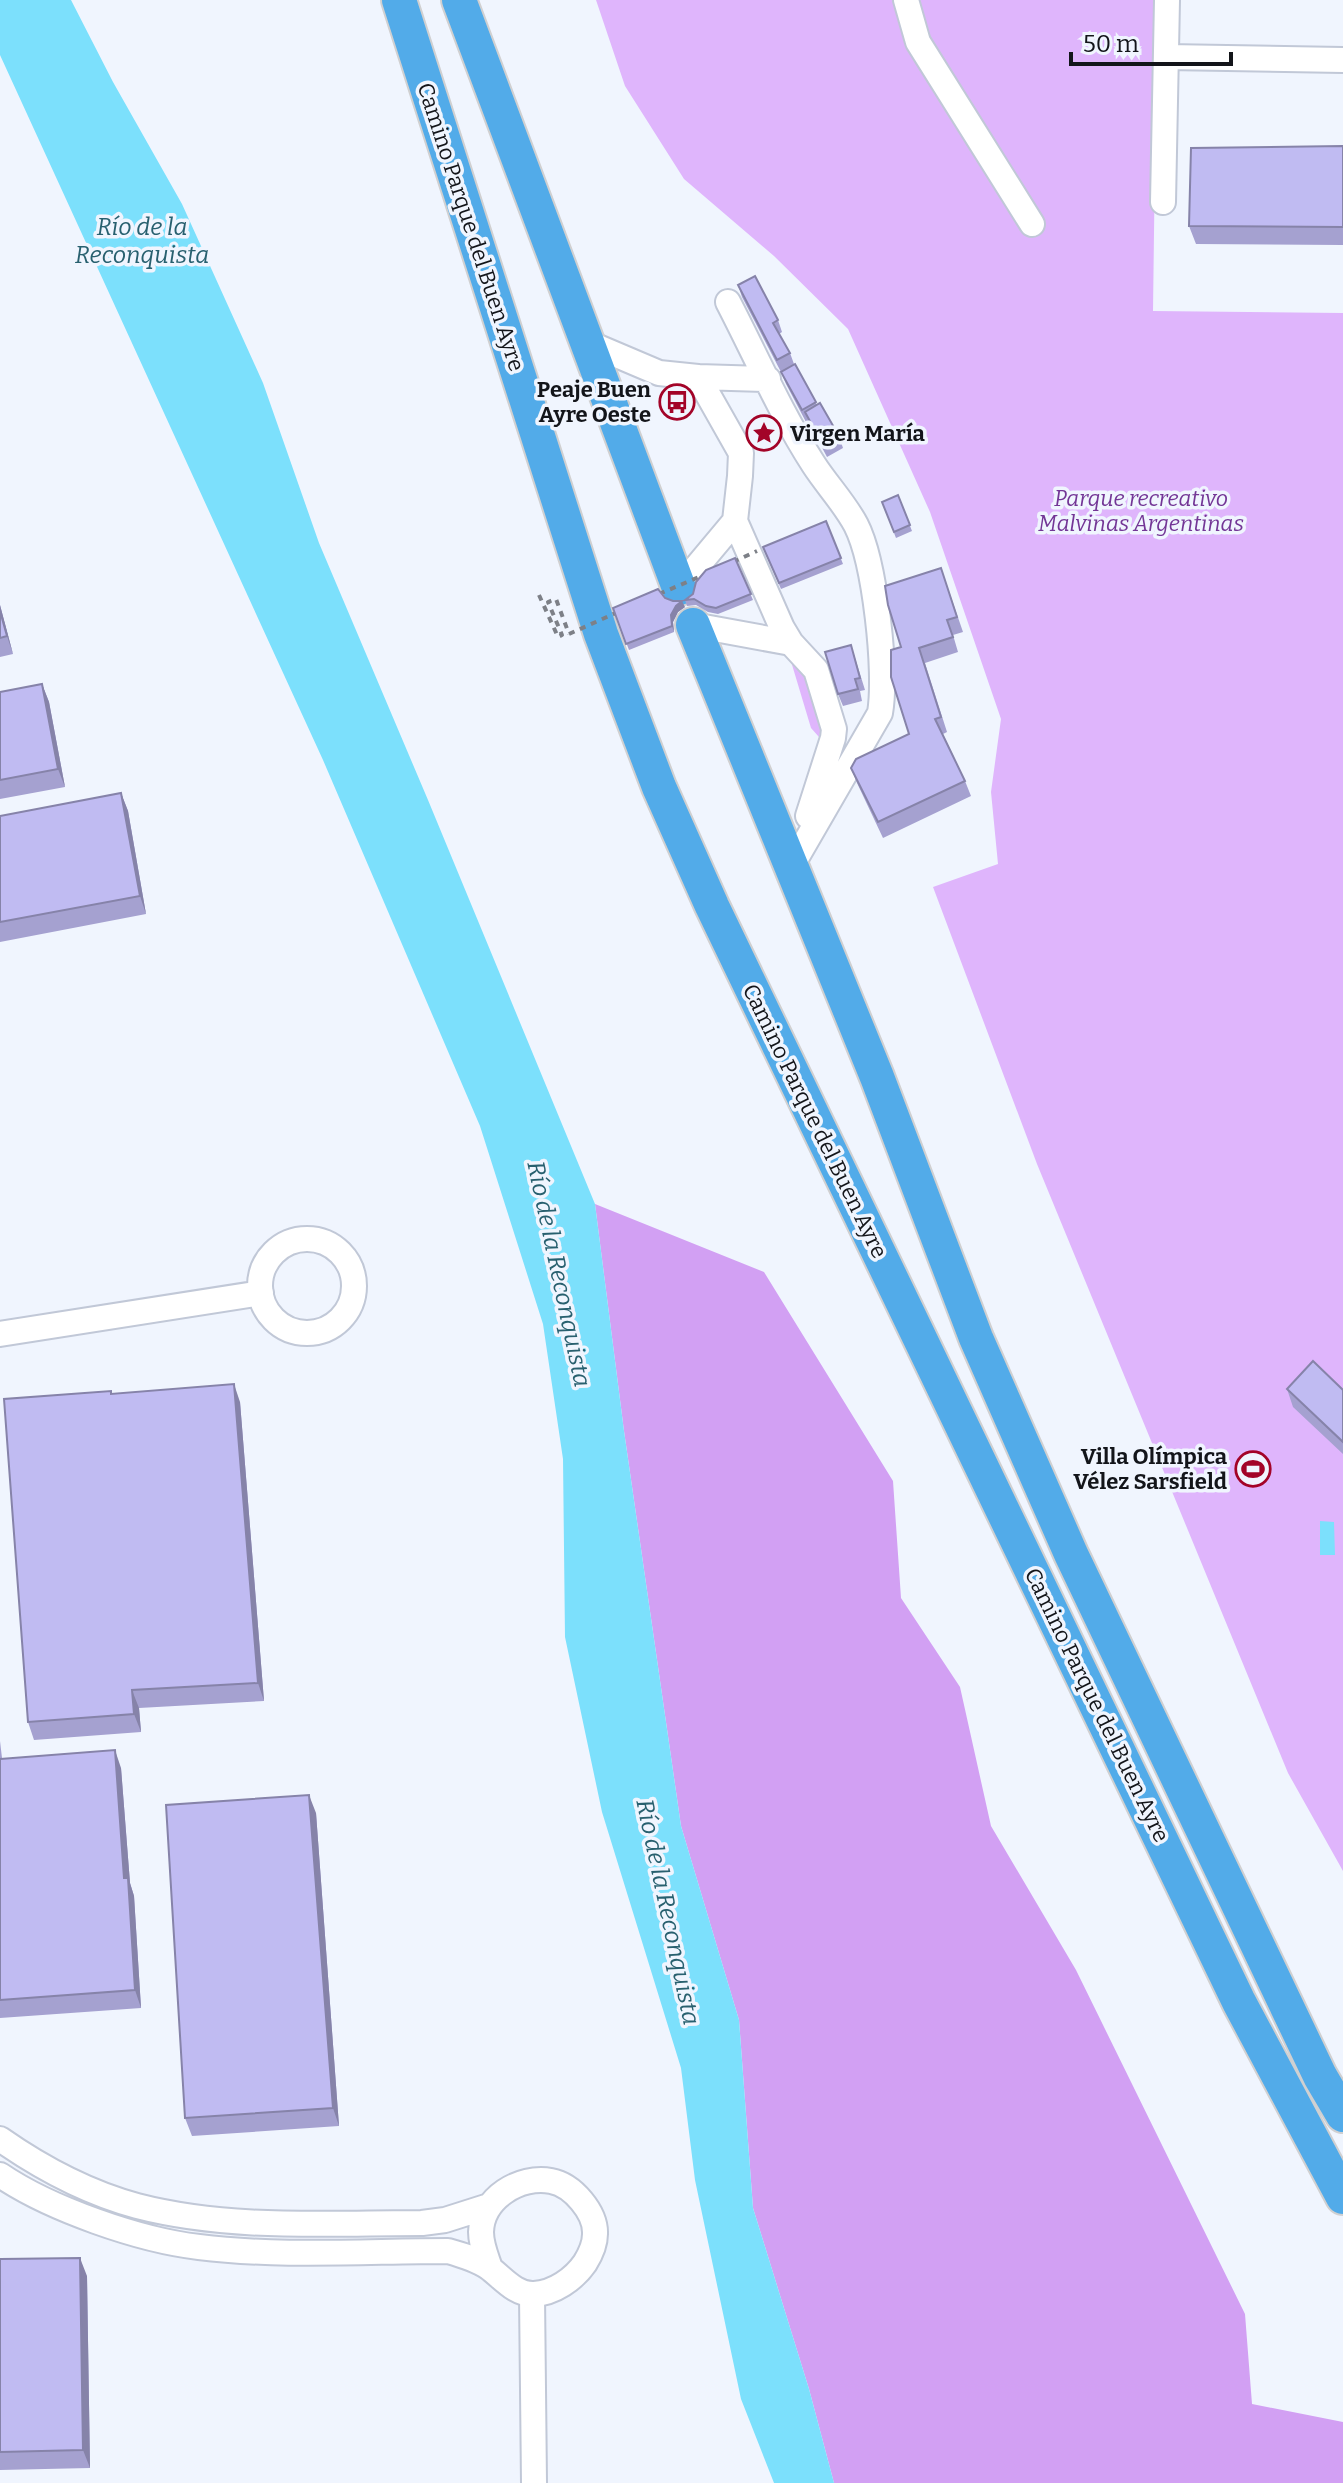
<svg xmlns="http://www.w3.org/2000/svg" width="1343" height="2483" font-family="Bitter,serif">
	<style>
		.green { fill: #dfb5fc }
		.forest { fill: #d2a0f3 }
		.water { fill: #7ce0fc }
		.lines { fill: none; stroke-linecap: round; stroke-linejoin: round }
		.minor-casing { stroke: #c1c8d7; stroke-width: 28 }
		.highway-casing { stroke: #d0d0d1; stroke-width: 38 }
		.path { stroke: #7d8087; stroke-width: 4; stroke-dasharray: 6 6; stroke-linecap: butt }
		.minor { stroke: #fff; stroke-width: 24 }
		.highway { stroke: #52abe9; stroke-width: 34 }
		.path-bridge { stroke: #7d8087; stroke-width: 4; stroke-dasharray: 6 6; stroke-linecap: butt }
		.wall { fill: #a5a1d0 }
		.shaded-wall { fill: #8683a9 }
		.building { fill: #c0bbf2; stroke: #8683a9; stroke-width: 2 }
		.labels { text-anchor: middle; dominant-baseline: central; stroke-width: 7; stroke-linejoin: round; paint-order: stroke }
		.street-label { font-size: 22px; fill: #13151a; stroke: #f0f5fe }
		.poi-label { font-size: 22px; font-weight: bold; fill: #13151a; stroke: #f0f5fe; text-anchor: end }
		.park-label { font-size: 22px; font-style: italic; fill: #733696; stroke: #f0f5fe }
		.water-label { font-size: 24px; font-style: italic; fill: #28606f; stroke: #f0f5fe }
	</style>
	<rect width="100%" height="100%" fill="#f0f5fe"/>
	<path class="green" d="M596,0H1157L1153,311L1343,313V1871L1288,1773L1037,1164L933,887L998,864L991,792L1001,719L930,512L848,329L774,256L684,179L625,86Z
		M790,658L803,665L821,729L819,737L811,728Z"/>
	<path class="forest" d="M595,1204L764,1272L893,1481L901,1598L960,1687L991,1826L1076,1970L1245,2314L1252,2404L1343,2422V2483H834L809,2389L753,2208L739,2020L681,1826L624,1431Z"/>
	<path class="water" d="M0,0H71L113,82L182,204L263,383L319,543L428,800L595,1204L624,1431L681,1826L739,2020L753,2208L809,2389L834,2483H774L741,2399L695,2180L681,2068L602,1812L565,1637L563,1459L543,1324L480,1126L323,760L0,55Z
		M1320,1521L1334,1522L1335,1555H1320Z"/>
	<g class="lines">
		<defs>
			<path id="minor" d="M906,0L918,42L1032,224
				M1167,57L1343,60
				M1163,202L1167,0
				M728,302C756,356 781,414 814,465C827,485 845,504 856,525C875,562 887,672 880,713L791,867
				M586,342L659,373L698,377L741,453L740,476L735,521L679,588
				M698,377L768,379
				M735,521L782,628L791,643
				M693,625L791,643L816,670L834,729L833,738L808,816
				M260 1286a47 47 0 1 1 94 0a47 47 0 1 1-94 0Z
				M0,1334L261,1293
				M0,2139C40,2167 89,2193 137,2206C230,2230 327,2223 422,2223L445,2220L489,2206
				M0,2175C50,2209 139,2240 199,2247C278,2257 368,2251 448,2251C462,2255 476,2259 488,2267C502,2277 515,2295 534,2294C554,2293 574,2279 585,2263C590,2255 595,2245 595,2234C596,2213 573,2185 551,2181C520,2175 482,2198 481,2232C481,2245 486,2256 490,2268
				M532,2295L534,2483"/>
			<path id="highway" d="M399,0L601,634L659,787L712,906L1239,2002L1343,2197
				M459,0L679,588
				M693,625L877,1077L976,1338L1071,1554L1320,2076L1343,2115"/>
		</defs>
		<use href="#minor" class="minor-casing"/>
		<use href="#highway" class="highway-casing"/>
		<path class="path" d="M539,595L558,637L562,635L548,602L556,599L569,634"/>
		<use href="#minor" class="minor"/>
		<use href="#highway" class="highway"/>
		<path class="path-bridge" d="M733,562L757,551
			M659,594L706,574
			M569,634L618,612"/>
	</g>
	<path class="wall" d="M1343,146V245L1196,244L1189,226Z
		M738,285L778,320L782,332L779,334L790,353L794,364L817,405L839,436L843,448L827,457L808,421L806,422L786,384L781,372L742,297Z
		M898,495L912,531L896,538L882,502Z
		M826,521L843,564L781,589L763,547Z
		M735,558L753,600L718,614L708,612L696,605L687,606L685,600Z
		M941,568L963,632L953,635L958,652L925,663L947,732L943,734L965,781L971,796L883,838L857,783L851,768L909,734L901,647Z
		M0,605L13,654L0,657Z
		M685,607L678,612L673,622L674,632L629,650L613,608Z
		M851,645L865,690L860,691L862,701L843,706L838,694Z
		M42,684L49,702L65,787L0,799V692Z
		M121,793L128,811L146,914L0,942V816Z
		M1287,1389L1343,1390V1454L1293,1407Z
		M112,1393L240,1402L264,1701L139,1708L141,1732L34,1740L28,1722Z
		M0,1741L2,1758L121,1768L130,1883L134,1896L141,2008L0,2018Z
		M316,1813L339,2126L192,2136L185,2118Z
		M0,2259L87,2276L90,2468L0,2470Z"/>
	<path class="shaded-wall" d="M682,601L685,607L678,612L673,622L674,632L672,626L671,615L676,606Z
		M0,605L13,654L7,636L0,611Z
		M42,684L49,702L65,787L58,769Z
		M121,793L128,811L146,914L140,896Z
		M234,1384L240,1402L264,1701L258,1683Z
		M132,1690L139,1708L141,1732L134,1714Z
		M115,1750L121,1768L130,1883L134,1896L141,2008L135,1990L124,1878Z
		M309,1795L316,1813L339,2126L333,2108Z
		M80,2258L87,2276L90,2468L83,2450Z"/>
	<path class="building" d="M1343,146V227L1189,226L1191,148Z
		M755,276L778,320L773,323L790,353L777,360L738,285Z
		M795,364L816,402L802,410L781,372Z
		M820,403L839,436L823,445L805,412Z
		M898,495L910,525L894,532L882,502Z
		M826,521L841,558L779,583L763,547Z
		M735,558L751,594L716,608L706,606L694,599L685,600L693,594L696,582L706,570Z
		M941,568L957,617L947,620L953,637L919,648L941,717L935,719L965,781L878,822L851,768L856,759L909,734L891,677V650L901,647L888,605L885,586Z
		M658,589L665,598L673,601H682L676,606L671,615L672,626L626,644L613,608Z
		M0,611L7,636L0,638Z
		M851,645L860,678L855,679L858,689L838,694L825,652Z
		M42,684L58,769L0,780V692Z
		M121,793L140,896L0,922V816Z
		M1313,1361L1343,1390V1442L1287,1389Z
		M234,1384L258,1683L132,1690L134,1714L28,1722L4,1399L111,1391V1394Z
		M115,1750L124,1878H128L135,1990L0,2000V1759Z
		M309,1795L333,2108L185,2118L166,1805Z
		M80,2258L83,2450L0,2452V2259Z"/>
	<defs>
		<symbol id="bus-ring" viewBox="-11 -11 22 22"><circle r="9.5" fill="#f0f5fe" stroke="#a30428" stroke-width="1.5"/><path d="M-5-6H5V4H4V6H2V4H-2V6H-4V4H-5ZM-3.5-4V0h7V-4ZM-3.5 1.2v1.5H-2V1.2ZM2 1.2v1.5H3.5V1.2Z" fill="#a30428"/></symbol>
		<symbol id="sight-ring" viewBox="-11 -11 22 22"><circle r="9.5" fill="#f0f5fe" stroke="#a30428" stroke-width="1.5"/><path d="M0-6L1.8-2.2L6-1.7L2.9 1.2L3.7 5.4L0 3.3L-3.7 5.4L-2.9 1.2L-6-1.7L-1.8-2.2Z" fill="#a30428"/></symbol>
		<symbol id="stadium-ring" viewBox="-11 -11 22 22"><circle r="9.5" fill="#f0f5fe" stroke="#a30428" stroke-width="1.5"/><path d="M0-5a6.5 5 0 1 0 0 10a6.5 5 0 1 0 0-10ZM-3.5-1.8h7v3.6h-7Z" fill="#a30428"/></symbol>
	</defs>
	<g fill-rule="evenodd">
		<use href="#bus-ring" x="657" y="382" width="40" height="40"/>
		<use href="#sight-ring" x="744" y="413" width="40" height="40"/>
		<use href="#stadium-ring" x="1233" y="1449" width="40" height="40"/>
	</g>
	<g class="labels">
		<g class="street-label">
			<text transform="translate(471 227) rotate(72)">Camino Parque del Buen Ayre</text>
			<text transform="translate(815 1121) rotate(64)">Camino Parque del Buen Ayre</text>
			<text transform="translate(1097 1705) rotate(64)">Camino Parque del Buen Ayre</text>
		</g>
		<g class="poi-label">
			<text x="651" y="389">Peaje Buen<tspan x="651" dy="25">Ayre Oeste</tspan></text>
			<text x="790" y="433" text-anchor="start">Virgen María</text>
			<text x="1227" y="1456">Villa Olímpica<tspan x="1227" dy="25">Vélez Sarsfield</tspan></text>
		</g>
		<g class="park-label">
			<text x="1141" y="498">Parque recreativo<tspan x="1141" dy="25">Malvinas Argentinas</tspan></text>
		</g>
		<g class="water-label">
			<text x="142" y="227">Río de la<tspan x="142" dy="28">Reconquista</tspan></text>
			<text transform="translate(559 1274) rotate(78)">Río de la Reconquista</text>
			<text transform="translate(668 1912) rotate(78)">Río de la Reconquista</text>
		</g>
	</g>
	<path d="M1071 52v12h160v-12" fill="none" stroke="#13151a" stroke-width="4"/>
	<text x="1083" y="52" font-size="24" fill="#13151a" stroke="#f0f5fe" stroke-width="6" paint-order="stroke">50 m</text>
</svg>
